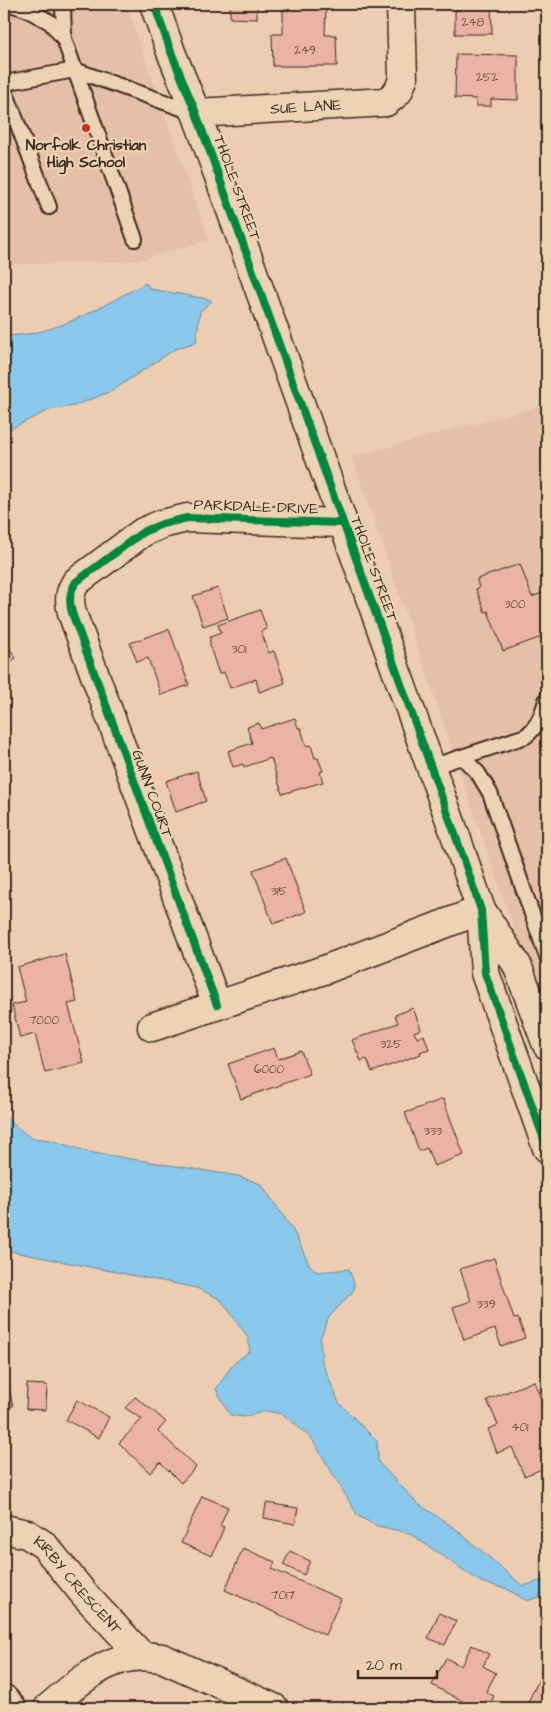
<svg xmlns="http://www.w3.org/2000/svg" width="551" height="1712" font-family="'Architects Daughter',sans-serif">
	<style>
		.built { fill: #e5bfa8 }
		.water { fill: #8ac9eb; stroke: #6a8999 }
		.building { fill: #ebb2a6; stroke: #3b2a1e }
		.lines { fill: none; stroke-linecap: round; stroke-linejoin: round }
		.service-casing { stroke: #3b2a1e; stroke-width: 18 }
		.minor-casing { stroke: #3b2a1e; stroke-width: 31 }
		.tertiary-casing { stroke: #3b2a1e; stroke-width: 31 }
		.service { stroke: #ecd3b4; stroke-width: 14 }
		.minor { stroke: #ecd3b4; stroke-width: 28 }
		.tertiary { stroke: #ecd3b4; stroke-width: 28 }
		.cycleway-casing { stroke: #ecd3b4; stroke-width: 11 }
		.cycleway { stroke: #00873e; stroke-width: 8 }
		.poi-dot { fill: #c8321e; stroke: #ecd3b4; stroke-width: 2 }
		.labels { text-anchor: middle; dominant-baseline: central; stroke-width: 4.5; stroke-linejoin: round; paint-order: stroke }
		.number-label { font-size: 12px; fill: #674c40 }
		.street-label { font-size: 15px; fill: #3b2a1e; stroke: #ecd3b4 }
		.poi-label { font-size: 15px; font-weight: bold; fill: #3b2a1e; stroke: #ecd3b4 }
	</style>
	<rect width="100%" height="100%" fill="#edcdb2"/>
	<filter id="ink" filterUnits="userSpaceOnUse"><feTurbulence type="fractalNoise" baseFrequency=".02" numOctaves="2"/><feDisplacementMap in="SourceGraphic" scale="10" xChannelSelector="R" yChannelSelector="G"/><feConvolveMatrix kernelMatrix="1 2 1 2 8 2 1 2 1" color-interpolation-filters="sRGB"/></filter>
	<g filter="url(#ink)">
		<path class="built" d="M4,4H126L209,240L137,261L4,265Z
			M547,404V1025L352,457Z"/>
		<path class="water" d="M146,283L150,289L208,299L212,301L200,311L196,342L175,349L112,391L74,406L49,410L4,432V335C51,339 105,304 146,283Z
			M4,1117L31,1138L51,1140L88,1152L238,1176L261,1184L293,1230L309,1264L317,1272L349,1269L354,1283V1290L329,1317L320,1339L322,1362L339,1403L377,1441L378,1462L417,1503L453,1527L523,1586L547,1579V1587L542,1596L527,1601L507,1589L481,1582L409,1533L377,1526L358,1516L312,1439L283,1414L266,1411L243,1417L230,1415L216,1389L233,1364L250,1351L248,1337L221,1300L197,1288L4,1250Z"/>
		<path class="building" d="M230,4H257V19L230,18Z
			M283,4H326L325,35H336L337,66H273L272,34H283Z
			M460,4H491L492,34H455V10H460Z
			M456,54L518,55V100L491,99V106H476V99L455,98Z
			M520,564L532,597L547,591V635L503,651L488,611L485,612L476,589L479,588L477,579Z
			M218,588L228,618L203,626L193,596Z
			M260,610L267,629L261,631L269,653L274,651L285,683L259,692L256,679L230,688L224,672L219,674L210,647V637L221,633L218,625Z
			M169,629L189,685L161,695L148,658L137,662L130,643Z
			M4,640L16,658L4,667Z
			M295,718L298,728H301L306,746L311,745L315,758H318L323,771L320,772L323,782L282,794L271,758L244,767L243,764L233,767L228,751L252,743L247,727L259,723L261,729Z
			M197,771L206,801L176,812L166,781Z
			M286,858L306,912L273,924L253,870Z
			M65,954L77,1002L68,1004L84,1063L45,1073L35,1034L20,1038L12,1005L26,1002L17,967Z
			M413,1008L421,1029L414,1032L417,1038L424,1035L429,1049L420,1052L421,1054L372,1072L367,1059L361,1061L352,1040L398,1023L395,1015Z
			M274,1048L278,1059L301,1051L310,1074L241,1099L228,1064Z
			M443,1099L464,1155L434,1166L427,1148L419,1151L405,1113Z
			M494,1258L514,1319L518,1318L525,1338L501,1346L495,1329L464,1340L453,1307L471,1301L460,1269Z
			M534,1381L547,1414V1467L524,1476L512,1447L497,1453L488,1429L498,1425L487,1400Z
			M27,1384L47,1385L46,1410L26,1409Z
			M9,1388L13,1406L4,1407V1389Z
			M135,1397L151,1409L166,1422L158,1431L196,1467L181,1483L160,1462L150,1473L119,1443L142,1419L125,1408Z
			M77,1400L109,1417L99,1438L66,1420Z
			M202,1496L228,1507L220,1526L224,1527L212,1556L181,1543Z
			M266,1503L298,1508L295,1524L264,1518Z
			M243,1548L275,1562L272,1569L341,1599L325,1635L225,1590Z
			M290,1551L310,1561L304,1575L283,1565Z
			M439,1613L456,1621L445,1645L428,1638Z
			M472,1645L489,1654L483,1666L496,1673L486,1692L494,1696L488,1708H475L432,1685L446,1658L461,1666Z
			M542,1673L547,1675V1708H525Z"/>
		<g class="lines">
			<defs>
				<path id="service" d="M10,4L26,9L50,22L64,39L135,239
					M63,4L64,39
					M4,83L75,70L195,113
					M4,88L49,207
					M462,757L478,773L490,793L547,957
					M431,767L526,736C539,725 542,714 547,698"/>
				<g id="minor">
					<path id="s1" d="M196,113L386,102L398,92L403,79L401,4"/>
					<path d="M217,1005L72,613C69,601 69,593 76,582L143,532L162,524L187,518L342,523"/>
					<path d="M152,1027L324,970L481,910"/>
					<path id="s2" d="M4,1529L27,1534L44,1545L84,1594L142,1656L162,1658L274,1708"/>
					<path d="M4,1699L12,1708"/>
					<path d="M48,1708C69,1690 96,1666 123,1659C129,1657 136,1657 142,1656"/>
				</g>
				<path id="tertiary" d="M154,4L171,52L196,113L456,837L481,910L485,973L547,1148
					M482,911L517,965L547,1045"/>
			</defs>
			<use href="#service" class="service-casing"/>
			<use href="#minor" class="minor-casing"/>
			<use href="#tertiary" class="tertiary-casing"/>
			<use href="#service" class="service"/>
			<use href="#minor" class="minor"/>
			<use href="#tertiary" class="tertiary"/>
			<defs>
				<path id="cycleway" d="M154,4L171,52L196,113L456,837L481,910L485,973L547,1148
					M217,1005L72,613C69,601 69,593 76,582L143,532L162,524L187,518L342,523"/>
			</defs>
			<use href="#cycleway" class="cycleway-casing"/>
			<use href="#cycleway" class="cycleway"/>
		</g>
	</g>
	<circle class="poi-dot" cx="86" cy="128" r="5"/>
	<g class="labels">
		<g class="number-label">
			<text x="473" y="22">248</text>
			<text x="305" y="50">249</text>
			<text x="487" y="77">252</text>
			<text x="515" y="604">300</text>
			<text x="239" y="649">301</text>
			<text x="279" y="891">315</text>
			<text x="44" y="1020">7000</text>
			<text x="391" y="1044">325</text>
			<text x="269" y="1069">6000</text>
			<text x="433" y="1131">333</text>
			<text x="486" y="1304">339</text>
			<text x="520" y="1427">401</text>
			<text x="283" y="1595">7017</text>
		</g>
		<g class="street-label">
			<text stroke="none"><textPath href="#s1" startOffset="110">SUE LANE</textPath></text>
			<text transform="translate(237 188) rotate(70)">THOLE STREET</text>
			<text transform="translate(256 507) rotate(2)">PARKDALE DRIVE</text>
			<text transform="translate(374 569) rotate(70)">THOLE STREET</text>
			<text transform="translate(152 794) rotate(70)">GUNN COURT</text>
			<text stroke="none"><textPath href="#s2" startOffset="96">KIRBY CRESCENT</textPath></text>
		</g>
		<g class="poi-label">
			<text x="86" y="145">Norfolk Christian<tspan x="86" dy="17">High School</tspan></text>
		</g>
	</g>
	<rect width="551" height="1712" fill="none" stroke="#ecd3b4" stroke-width="20"/>
	<rect x="10" y="10" width="531" height="1692" fill="none" stroke="#3b2a1e" stroke-width="2" filter="url(#ink)"/>
	<path d="M358 1670v8h79v-8" fill="none" stroke="#3b2a1e" stroke-width="2.5"/>
	<text x="366" y="1670" font-size="15" fill="#3b2a1e" stroke="#ecd3b4" stroke-width="4" paint-order="stroke">20 m</text>
</svg>
